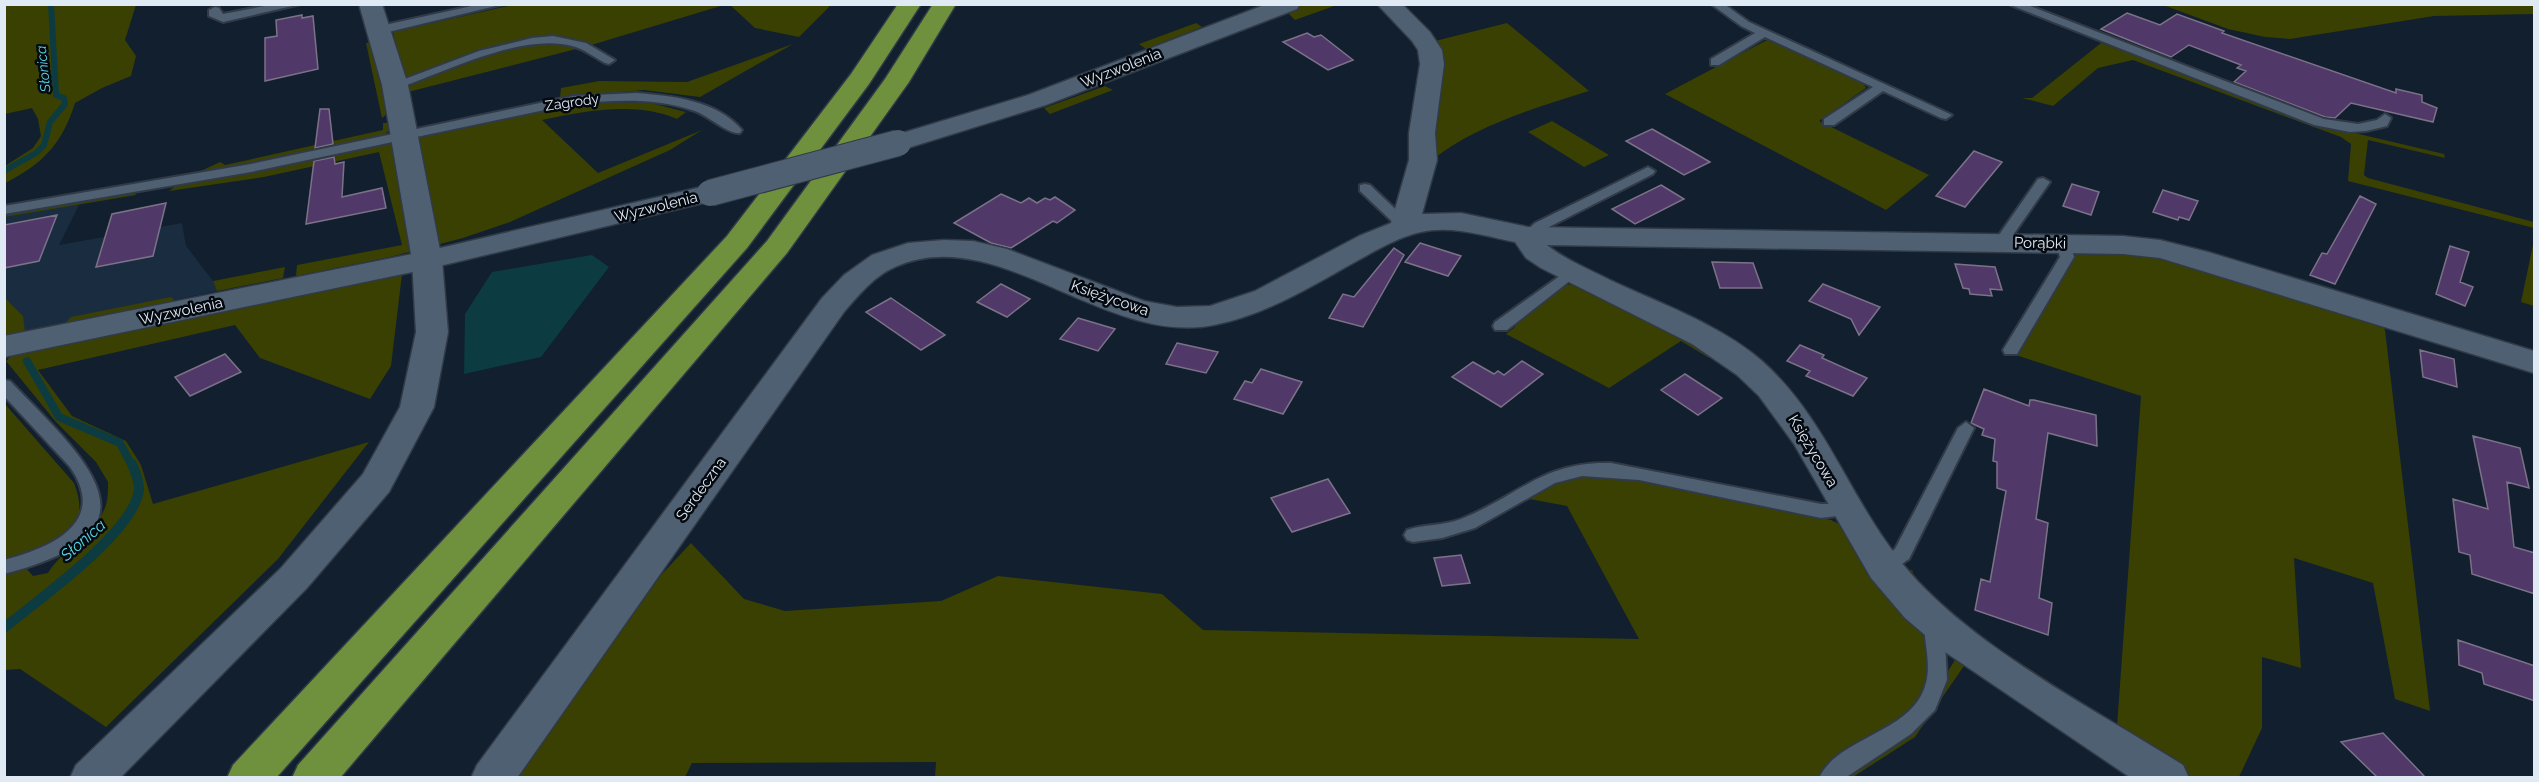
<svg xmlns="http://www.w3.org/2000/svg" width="2539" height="782" font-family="Raleway,sans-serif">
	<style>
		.built { fill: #192c40 }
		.green { fill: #394002 }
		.water { fill: #0c3b41 }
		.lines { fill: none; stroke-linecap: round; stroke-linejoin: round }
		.stream-far2 { stroke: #0c3b41; stroke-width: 6 }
		.stream-far1 { stroke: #0c3b41; stroke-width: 8 }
		.stream { stroke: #0c3b41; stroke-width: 10 }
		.building { fill: #503968; stroke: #7c7288; stroke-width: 1.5 }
		.lane-casing { stroke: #313a47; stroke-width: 4 }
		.street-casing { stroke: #313a47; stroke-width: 3 }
		.secondary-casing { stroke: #313a47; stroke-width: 3 }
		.highway-casing { stroke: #313a47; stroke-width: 3 }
		.lane { fill: #4f6072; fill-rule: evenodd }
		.street { fill: #4f6072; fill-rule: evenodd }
		.secondary { fill: #4f6072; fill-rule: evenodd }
		.highway { fill: #6f903c; fill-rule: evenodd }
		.secondary-bridge-casing { stroke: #313a47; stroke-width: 28; stroke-linecap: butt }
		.secondary-bridge { stroke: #4f6072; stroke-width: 26 }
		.labels { text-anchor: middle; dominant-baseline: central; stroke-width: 5; stroke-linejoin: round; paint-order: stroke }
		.far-water-label { font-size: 14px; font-style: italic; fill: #57d5e6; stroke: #04090f }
		.far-street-label { font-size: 14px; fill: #e0eaf5; stroke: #04090f }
		.street-label { font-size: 15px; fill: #e0eaf5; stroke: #04090f }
		.water-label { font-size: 16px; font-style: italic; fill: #57d5e6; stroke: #04090f }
	</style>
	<rect width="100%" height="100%" fill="#111f2f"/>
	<path class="built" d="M80,203L59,245L182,223L186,246L213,281L217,291L17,333L5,307L4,217Z"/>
	<path class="green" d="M5,4L136,5L125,40L136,56L131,76L102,88L75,103C62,144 43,164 5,183V166L33,148L41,136L38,119L32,108L5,114Z
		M2534,4V14L2434,16L2290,39L2265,37L2228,29L2163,5Z
		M512,5H724L588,46C549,23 447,65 404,79L393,32Z
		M730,5H831L799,37L755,28Z
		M1305,5H1337L1295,20L1289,14L1293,8Z
		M1196,23L1202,27L1146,49L1139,44Z
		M1507,23L1589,91C1535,108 1476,125 1432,160L1435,41Z
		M1767,40L1861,80L1866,88L1819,121L1929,175L1886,210L1665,94Z
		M373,42L388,113L382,118L366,43Z
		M545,42L565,43L580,48L408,92L406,85L497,53Z
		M2101,43L2325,126L2444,154L2445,158L2368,140L2364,175L2368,178L2534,222V228L2348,181L2351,144L2341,137L2133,60L2098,68L2053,106L2022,98H2032Z
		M793,44L700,97L644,90L560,97L561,88L599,81L687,82Z
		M1105,86L1113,90L1050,114L1044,108Z
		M607,102L651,103L686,112L677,119C637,101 584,111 542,120L598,173L702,130L670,150L510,222L463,238L390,257L296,276L297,265L402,245L379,152L264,177L169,191L177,185L540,110Z
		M1552,121L1609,155L1584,167L1528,132Z
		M383,123H389L392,128L384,135L373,139L166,181L161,178L201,171L220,162L225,165L383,130Z
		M134,191L136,195L5,217V211Z
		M2534,240V306L2521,302Z
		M2097,247C2189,253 2297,288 2381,324L2385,330L2430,711L2395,699L2373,583L2294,558L2301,668L2262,657V728L2239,777H2181L2073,711L1974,643L1931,609L1911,586L1905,568L1913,571L1911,580L1935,607L2117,726L2141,396L2016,355L2077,251L2086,247Z
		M285,267L283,278L217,291L213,281Z
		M402,274L391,366L370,399L260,358L235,325L38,370L72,416L126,441L141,465L153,504L369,442L278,559L106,727L20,669L5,670L4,574L26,568L33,576L48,573C63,548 96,535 106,505C108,498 108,489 108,482L96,462L56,422L6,361L11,356Z
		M1571,284L1579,285L1711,352L1709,358L1681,341L1609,388L1506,334L1515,327L1514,322L1564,286Z
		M4,297L23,316L25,332L5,335Z
		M171,297L175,301L65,323L71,317Z
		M5,404L74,483C96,538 46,548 5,562Z
		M1605,474L1722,495L1831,520L1849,529L1927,624L1932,666L1919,703L1903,719L1819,777H935L936,762L692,763L685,777L518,778L661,575L691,543L744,599L785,611L941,601L998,576L1162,594L1203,630L1639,639L1567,506L1524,498L1564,478Z
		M1956,658L1966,663L1915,737L1853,777L1840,778L1944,678Z"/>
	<path class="water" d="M592,255L609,267L541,357L464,374L465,314L492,272Z"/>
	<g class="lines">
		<path class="stream-far2" d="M4,171L36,153L44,145L50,122L65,104L64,98L56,95L51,4"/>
		<path class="stream-far1" d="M27,361L59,417L120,443L132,466"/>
		<path class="stream" d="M4,628C39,599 126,538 138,495C141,485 136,474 132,464"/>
	</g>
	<path class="building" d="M2127,13L2160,25L2177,14L2224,31L2222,33L2396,93V89L2422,95V102L2437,108L2433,122L2351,103L2335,118L2325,117L2234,82L2246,71L2237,68L2241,65L2189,45L2171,57L2101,29Z
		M302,15V18L313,16L318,69L265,81V38L277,36L276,20Z
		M1307,33L1314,37L1321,35L1353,60L1328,70L1283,42Z
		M320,109H329L333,144L315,148Z
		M1652,129L1691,151L1710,162L1684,175L1626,141Z
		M1974,151L2002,162L1965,207L1936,196Z
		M334,157L335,164L344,162L342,197L382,188L386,208L306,224L314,161Z
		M2072,184L2099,192L2091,215L2063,206Z
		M1661,185L1684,199L1635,224L1612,209Z
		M2163,190L2198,201L2189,220L2179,217L2178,220L2153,212Z
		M1001,194L1021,203L1029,198L1037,203L1045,198L1050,200L1055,197L1075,210L1057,223L1053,221L1011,248L991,243L954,223Z
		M2360,196L2376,204L2335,284L2310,275L2322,253L2327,254Z
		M166,203L153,256L96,267L112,214Z
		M57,215L39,261L4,268V225Z
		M1420,243L1461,256L1448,276L1405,262Z
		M2450,246L2469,252L2460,282L2473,287L2465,306L2436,294Z
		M1394,248L1404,255L1363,327L1329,318L1343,294L1354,297Z
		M1712,262L1753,263L1762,288H1720Z
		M1955,264L1995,267L2002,290L1990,289L1992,296L1970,294L1969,289L1963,288Z
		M1001,284L1030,299L1007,317L977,302Z
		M1823,284L1880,307L1859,335L1851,319L1809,301Z
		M891,298L945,335L921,350L866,312Z
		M1078,318L1115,329L1098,351L1060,339Z
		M1177,343L1218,352L1206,373L1166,364Z
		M1800,345L1824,355L1822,358L1867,378L1853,396L1806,376L1810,371L1787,361Z
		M2420,350L2454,359L2457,387L2423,377Z
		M225,354L241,372L190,396L175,377Z
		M1522,361L1543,374L1501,407L1452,377L1473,362L1494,374L1498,371L1504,375Z
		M1261,369L1302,382L1283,414L1234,399L1245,381L1252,383Z
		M1685,374L1722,398L1698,415L1661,390Z
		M1984,389L2029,406L2030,400H2034L2096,415L2097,446L2048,433L2036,519L2048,523L2039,598L2052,603L2048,635L1975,610L1981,579L1990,582L2006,491L1997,488V462L1993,461L1995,439L1982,435L1984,429L1971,423Z
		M2473,436L2520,448L2529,488L2507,482L2514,547L2535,553V594L2472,574L2470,555L2459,552L2453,499L2488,509Z
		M1328,479L1350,513L1292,532L1271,498Z
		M1461,555L1470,583L1442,586L1434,558Z
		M2458,640L2535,666V701L2484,684L2482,673L2459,665Z
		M2383,733L2425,777H2377L2341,742Z"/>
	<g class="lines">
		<defs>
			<path id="lane" d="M275,4H301L223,22L209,16V10L215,7L219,8L223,14Z
				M481,4H504L380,34L374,30L380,26Z
				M1711,4H1724L1749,22L1952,115L1946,119L1941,118L1883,91L1834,125H1824V119L1873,87L1765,37L1719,65H1711V59L1755,33L1741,26Z
				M2008,4H2025L2324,119L2358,124L2377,120L2385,114L2391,118L2387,126L2366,131L2350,132L2314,125Z
				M553,36L586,43L615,60L609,64L605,63C594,57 584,49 572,46C522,33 447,71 399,88L395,89L389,85L479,51L532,38Z
				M636,93C672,96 717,100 742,130L740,133C729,135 707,115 695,111C656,97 613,100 573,104L251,172L4,214V206L251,164L573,96Z
				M1648,167L1655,171L1653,174L1545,229L1528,240L1521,236L1535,223Z
				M2043,178L2050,182L2013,235L2014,243L2012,246H2002L1999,235L2038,179Z
				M1365,184L1370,185L1410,223L1412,226L1410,229H1400L1360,191V185Z
				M2063,239L2070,243L2074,257L2017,354H2005L2003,350L2060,257L2056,243Z
				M1571,268L1578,273L1576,276L1507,330H1495L1493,326L1495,322Z
				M4,380L10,381C86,460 171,531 4,574V560C50,548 109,523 70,467L4,396Z
				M1966,422L1974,428L1909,559C1898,566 1889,576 1876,572L1874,567L1876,562L1895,549L1958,428Z
				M1611,463L1821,504H1853L1856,509L1853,514L1821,518L1639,480L1582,476L1555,483L1475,528L1442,538L1413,542L1407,540L1404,535L1407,530C1424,524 1443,526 1461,519C1519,496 1542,461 1611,463Z
				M1934,614L1941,616L1944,622L1947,680L1935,710L1911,734L1845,778H1819C1838,737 1911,733 1925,686C1932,666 1924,643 1924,622L1927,616Z"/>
			<path id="street" d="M359,4H382L408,85L442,260L448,332L434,407L389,492L307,588L120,778H70L76,765L281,568L363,474L400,407L416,332L412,260L382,85Z
				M1377,4H1402L1430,32L1442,50L1444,64L1435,133L1437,160L1422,214L1461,213L1528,227L2123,236L2160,240L2208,252L2534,351V373L2160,258L2123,254L1547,245C1564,259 1586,268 1606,278C1658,303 1718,323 1762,361C1824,416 1848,494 1898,558C1962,642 2093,708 2183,765L2189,778H2131L1945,652L1905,618L1871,578L1794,444L1759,396L1737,375L1692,344L1541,268L1526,258L1515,242C1485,236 1452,225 1421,232C1398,237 1375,251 1355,262C1310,287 1265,315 1214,325C1105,347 997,221 895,267C875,275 858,296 844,312L517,778H471L477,765L822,298L844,275L872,255L908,243L944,240L973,241L1007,249L1144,301L1177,307L1210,306L1255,291L1359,236L1391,223L1409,160V133L1420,64L1418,50L1412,41Z"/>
			<path id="secondary" d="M1267,4H1300L1297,9L1046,105L898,151L889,149L885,143L889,137L1028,95Z
				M710,185L720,187L724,193L720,199L427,269L4,357V336L427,251Z"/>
			<path id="highway" d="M898,4H921L869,84L747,248L276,778H227L233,765L727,236L851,74Z
				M933,4H956L909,82L787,253L340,778H292L298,765L767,241L885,79Z"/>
		</defs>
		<use href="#lane" class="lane-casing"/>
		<use href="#street" class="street-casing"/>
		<use href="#secondary" class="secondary-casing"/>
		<use href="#highway" class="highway-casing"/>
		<use href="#lane" class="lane"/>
		<use href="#street" class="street"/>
		<use href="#secondary" class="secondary"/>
		<use href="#highway" class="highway"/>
		<defs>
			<path id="secondary-bridge" d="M710,193L898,143"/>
		</defs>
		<use href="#secondary-bridge" class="secondary-bridge-casing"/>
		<use href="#secondary-bridge" class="secondary-bridge"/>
	</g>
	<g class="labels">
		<g class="far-water-label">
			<text transform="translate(43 69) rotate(-96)">Słonica</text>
		</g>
		<g class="far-street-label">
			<text transform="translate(572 102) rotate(-8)">Zagrody</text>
		</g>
		<g class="street-label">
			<text transform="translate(1121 68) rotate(-21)">Wyzwolenia</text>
			<text transform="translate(656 207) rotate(-14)">Wyzwolenia</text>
			<text transform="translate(2040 243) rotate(1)">Porąbki</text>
			<text transform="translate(1110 298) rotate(19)">Księżycowa</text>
			<text transform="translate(181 311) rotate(-12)">Wyzwolenia</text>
			<text transform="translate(1813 451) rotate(59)">Księżycowa</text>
			<text transform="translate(701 489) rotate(-54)">Serdeczna</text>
		</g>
		<g class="water-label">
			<text transform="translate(83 540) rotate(-41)">Słonica</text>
		</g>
	</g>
	<rect width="2539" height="782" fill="none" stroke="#e0eaf5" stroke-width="12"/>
</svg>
